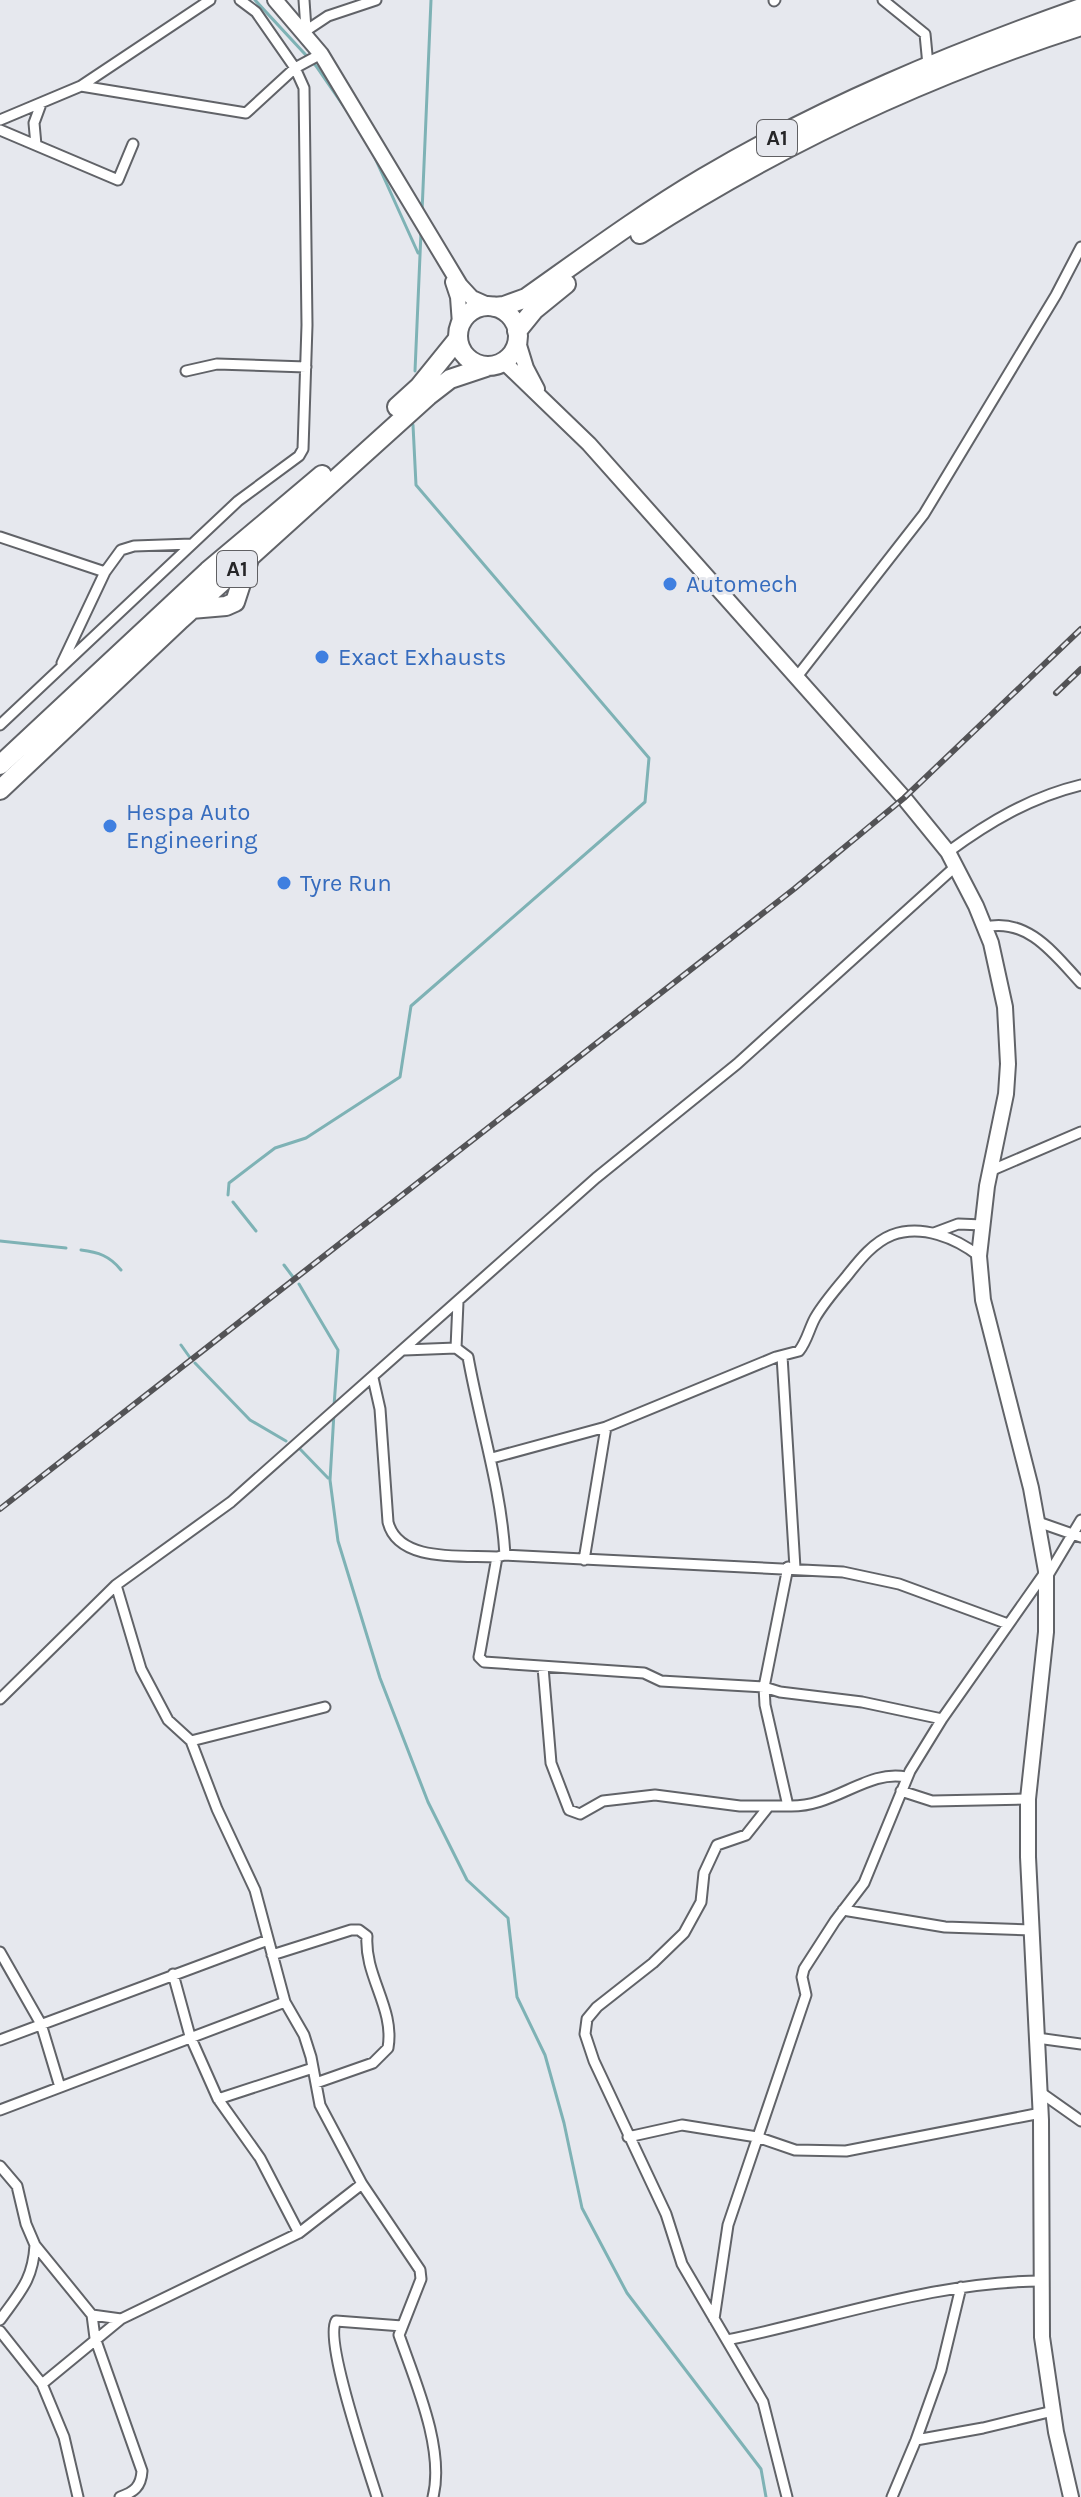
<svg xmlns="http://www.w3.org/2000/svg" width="1081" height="2497" font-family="Karla,sans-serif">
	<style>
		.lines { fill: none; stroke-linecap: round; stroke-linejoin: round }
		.stream { stroke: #7eb2b5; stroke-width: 3 }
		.street-casing { stroke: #616368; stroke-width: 13 }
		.secondary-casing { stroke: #616368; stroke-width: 18 }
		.highway-casing { stroke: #616368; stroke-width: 22 }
		.street { stroke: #fff; stroke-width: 9 }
		.secondary { stroke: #fff; stroke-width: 14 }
		.highway { stroke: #fff; stroke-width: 18 }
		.rail-casing { stroke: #535356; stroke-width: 6 }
		.rail { stroke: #e6e8ee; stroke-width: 3; stroke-dasharray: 9; stroke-linecap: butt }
		.shop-dot { fill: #3f7fe0; stroke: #e6e8ee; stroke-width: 3 }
		.labels { text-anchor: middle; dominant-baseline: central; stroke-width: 6; stroke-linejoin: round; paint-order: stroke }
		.shield { fill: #e6e8ee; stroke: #606063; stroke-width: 2 }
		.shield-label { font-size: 22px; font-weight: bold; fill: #262628 }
		.shop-label { font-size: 24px; fill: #366cbe; stroke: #e6e8ee; text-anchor: start }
	</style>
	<rect width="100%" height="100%" fill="#e6e8ee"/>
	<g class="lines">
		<path class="stream" d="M255,0L316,66L347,111
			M375,158L418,253
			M422,212L431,0
			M415,371L421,232
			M228,1195L229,1183L275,1148L306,1138L400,1077L411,1006L645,802L649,758L416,485L413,425
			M233,1202L256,1231
			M0,1241L66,1248
			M81,1250C98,1252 110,1256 121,1270
			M284,1265L293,1277
			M299,1284L338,1350L334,1406
			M181,1345L191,1359
			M195,1363L250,1420L286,1441
			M334,1413L330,1480L338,1541L380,1678L428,1802L467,1880L508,1918L517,1997L545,2055L564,2123L582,2208L627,2293L761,2469L766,2497
			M300,1449L328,1478"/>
		<defs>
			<path id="street" d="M240,0L256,12L295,68L321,54
				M304,0L306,29
				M883,0L925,34L928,65
				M774,1L775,0
				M304,32L328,16L376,0
				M0,120L81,86L210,0
				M0,130L118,180L133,144
				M36,145L34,123L41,104
				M186,371L217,364L306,367
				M0,537L105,572
				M62,663L105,572L121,550L134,546L192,544
				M796,678L924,514L1056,295L1081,247
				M0,725L238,501L299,456L303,449L307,325L304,88L295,68L246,113L81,86
				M948,852C989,822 1031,797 1081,785
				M985,927C1028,917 1055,955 1081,983
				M990,1171L1081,1132
				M934,1233L958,1224L983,1225
				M458,1302L456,1348L468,1357C480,1424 501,1487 505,1555
				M404,1350L456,1348
				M782,1356L795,1568
				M373,1378L380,1409L388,1522C398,1563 462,1555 497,1557L505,1555L843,1572L899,1584L1008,1624
				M492,1458L606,1427L776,1357L799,1351C807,1341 809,1329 815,1318C823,1304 835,1290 846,1277C858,1262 872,1243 892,1235C922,1224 956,1238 979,1256
				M1038,1522L1081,1537
				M497,1557L480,1652L479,1657L484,1662L644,1673L661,1681L764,1687L780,1692L862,1702L942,1719
				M584,1560L606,1427
				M788,1567L764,1687L765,1705L788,1806C834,1808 867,1769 906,1777
				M1047,1577L1081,1520
				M116,1585L141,1669L168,1720L191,1741L217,1809L255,1890L285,2002L304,2035L311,2057L320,2105L362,2184L420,2270L421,2279L399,2335C415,2381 445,2449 433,2497
				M543,1667L551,1763L569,1810L580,1814L603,1801L655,1795L740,1806H788
				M0,1699L116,1585L231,1502L596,1178L737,1064L956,866
				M191,1741L325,1707
				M901,1791L932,1801L1028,1799
				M769,1806L746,1835L717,1845L704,1873L701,1902L684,1933L653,1963L597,2007L587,2019L585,2034L594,2061L666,2214L682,2264L763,2402L787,2497
				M843,1910L945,1927L1033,1930
				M0,1952L41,2024L60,2087
				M272,1955L351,1930H359L367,1936C364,1976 395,2008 388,2048L373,2063L316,2083
				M173,1974L190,2036L218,2099L260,2158L299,2233
				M1037,2038L1081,2044
				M0,2040L268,1940
				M1040,2092L1081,2121
				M218,2099L313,2068
				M0,2110L285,2002
				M628,2137L682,2125L757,2137L795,2150L846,2151L1041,2113
				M0,2166L17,2186L26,2224L35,2245L92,2315L121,2319
				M92,2315L95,2338L142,2471C141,2487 134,2492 120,2497
				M714,2319L728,2225L806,1995L802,1977L804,1969L835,1921L864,1883L910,1771L942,1719L1046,1571
				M0,2320C20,2292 33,2280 35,2245
				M0,2331L42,2384
				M727,2340C831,2319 936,2281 1042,2281
				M916,2440L983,2428L1053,2411
				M78,2497L64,2437L42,2384L121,2319L299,2233L362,2184
				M377,2497C368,2468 324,2341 336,2321L402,2326
				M892,2497L916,2440L941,2370L961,2287"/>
			<path id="secondary" d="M275,0L321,54L460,285L472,298L490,306
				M453,282L458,297L460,324
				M518,342L526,368L537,389
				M504,362L589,444L904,798L948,852L976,906L991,943L1005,1007L1008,1064L1006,1094L987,1186L979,1256L983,1300L1031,1488L1046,1571V1632L1028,1799V1857L1041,2120L1042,2337L1056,2432L1071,2497"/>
			<path id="highway" d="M640,234C778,145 925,76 1081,26
				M458 336a30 30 0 1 1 60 0a30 30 0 1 1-60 0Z
				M494,307L504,306L526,298C584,257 642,214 703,178C822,107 951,54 1081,8
				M517,331L534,310L566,284
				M397,407L419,387L457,340
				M191,609L226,606L235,602L249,559
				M0,765L208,571L322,475
				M0,790L181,619L428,396L450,379L486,367"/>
		</defs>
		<use href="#street" class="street-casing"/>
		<use href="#secondary" class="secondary-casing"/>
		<use href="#highway" class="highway-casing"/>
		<use href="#street" class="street"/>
		<use href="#secondary" class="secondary"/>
		<use href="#highway" class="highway"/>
		<defs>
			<path id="rail" d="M1056,693L1081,669
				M0,1509L794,889L904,798L1081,629"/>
		</defs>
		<use href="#rail" class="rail-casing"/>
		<use href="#rail" class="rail"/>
	</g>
	<g class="shop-dot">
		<circle cx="670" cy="584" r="8"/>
		<circle cx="322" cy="657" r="8"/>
		<circle cx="110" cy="826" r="8"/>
		<circle cx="284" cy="883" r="8"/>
	</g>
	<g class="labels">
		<g class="shield">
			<rect x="757" y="120" width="40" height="36" rx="6"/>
			<rect x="217" y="551" width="40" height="36" rx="6"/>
		</g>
		<g class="shield-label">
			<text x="777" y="138">A1</text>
			<text x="237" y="569">A1</text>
		</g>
		<g class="shop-label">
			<text x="686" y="584">Automech</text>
			<text x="338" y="657">Exact Exhausts</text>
			<text x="126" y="812">Hespa Auto<tspan x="126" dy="28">Engineering</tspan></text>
			<text x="300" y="883">Tyre Run</text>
		</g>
	</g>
</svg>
